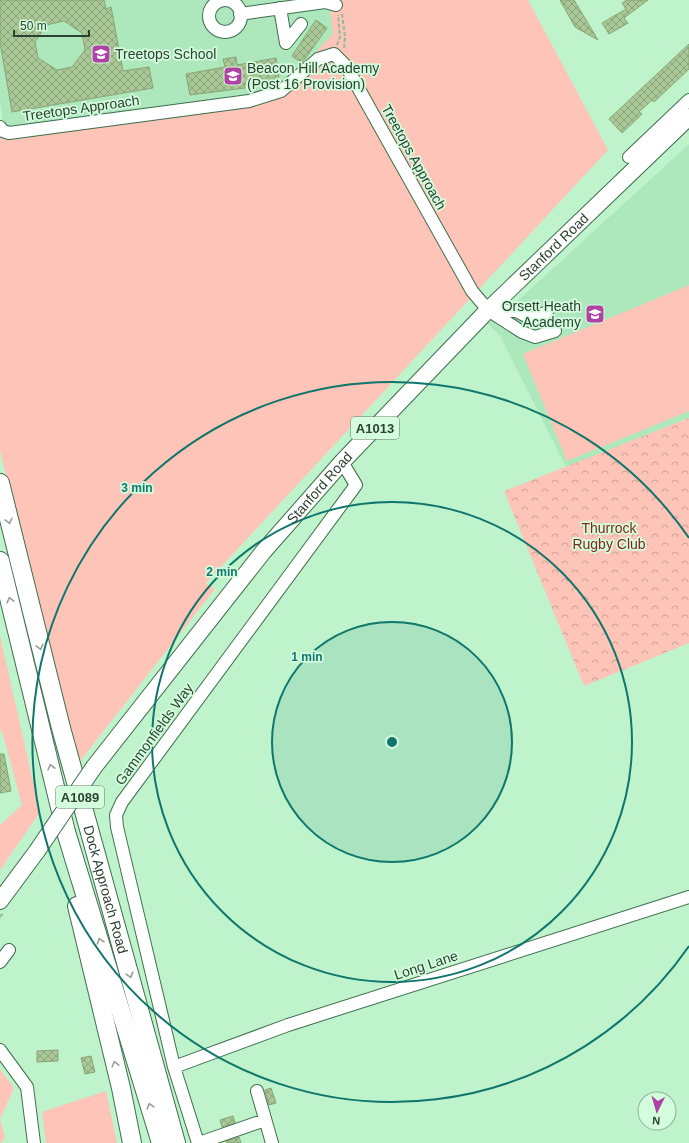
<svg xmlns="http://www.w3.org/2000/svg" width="689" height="1143" font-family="Helvetica,sans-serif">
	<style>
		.built { fill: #ade8bd }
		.grass { fill: #fdc4b7 }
		.park { fill: url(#park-crowns) }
		.building { fill: url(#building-cross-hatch); stroke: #88a474; fill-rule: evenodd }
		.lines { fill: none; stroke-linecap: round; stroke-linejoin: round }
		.minor-casing { stroke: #3e6e4d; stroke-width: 14 }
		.major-casing { stroke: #3e6e4d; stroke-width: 18 }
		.highway-casing { stroke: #3e6e4d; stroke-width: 20 }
		.path { stroke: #90ba9b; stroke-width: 2; stroke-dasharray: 4 2; stroke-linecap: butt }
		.minor { stroke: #fff; stroke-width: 12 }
		.major { stroke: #fff; stroke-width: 16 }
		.highway { stroke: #fff; stroke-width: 18 }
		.major-bridge-casing { stroke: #3e6e4d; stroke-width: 18; stroke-linecap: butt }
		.major-bridge { stroke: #fff; stroke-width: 16 }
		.oneway { stroke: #96a098 }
		.ring { fill: none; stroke: #0f766e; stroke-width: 2 }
		.labels { text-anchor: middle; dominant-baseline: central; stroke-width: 3.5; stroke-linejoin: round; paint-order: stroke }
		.shield { fill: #d4fdde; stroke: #5e7965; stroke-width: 1 }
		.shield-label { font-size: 13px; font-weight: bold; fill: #2c4131 }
		.poi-label { font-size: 14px; fill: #2c4131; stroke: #d4fdde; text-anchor: start }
		.street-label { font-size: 14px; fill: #2c4131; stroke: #d4fdde }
		.park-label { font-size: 14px; fill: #802818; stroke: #d4fdde }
		.centre { fill: #0f766e; stroke: #d4fdde; stroke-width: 2 }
		.ring-label { font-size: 12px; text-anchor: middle; font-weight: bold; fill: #0f766e; stroke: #d4fdde; stroke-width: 3.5; stroke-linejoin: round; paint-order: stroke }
	</style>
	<defs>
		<pattern id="park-crowns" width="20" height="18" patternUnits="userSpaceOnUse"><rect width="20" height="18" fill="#fdc4b7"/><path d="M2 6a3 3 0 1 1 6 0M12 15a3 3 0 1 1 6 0" fill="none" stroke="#cda195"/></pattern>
		<pattern id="building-cross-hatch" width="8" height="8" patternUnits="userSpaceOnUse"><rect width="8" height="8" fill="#aac796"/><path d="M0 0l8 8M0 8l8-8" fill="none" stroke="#8ba37b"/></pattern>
	</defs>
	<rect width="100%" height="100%" fill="#bff3cc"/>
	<path class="built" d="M0,0H329L333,34L293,76L248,99L4,127L0,103Z
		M689,144V418L566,467L500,336L487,323L513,305Z"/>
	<path class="grass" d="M329,0H528L608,150L206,583L215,589L77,765L0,451V128L248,99L293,76L333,34Z
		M689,285V411L567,461L523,354Z
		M0,636L40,812L0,870V825L22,805L2,731H0Z
		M0,1069L14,1088L0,1119L5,1138L1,1143H0Z
		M106,1091L117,1143H46L42,1112Z"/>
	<path class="park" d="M689,418V643L584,686L504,491Z"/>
	<path class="building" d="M0,0H104L106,9L111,7L123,71L149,67L153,88L12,112L0,42ZM64,21L82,33L85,50L72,67L57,70L38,58L35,42L46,25Z
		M560,0H574L598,40L575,27Z
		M627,0H648L624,18L628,23L609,34L602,23L626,9L622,3Z
		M316,20L327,28L302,63L292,56Z
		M689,44V69L654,102L652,100L639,112L642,114L622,133L609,119Z
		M236,57L237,65L276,58L279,79L244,85L245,88L190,95L186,74L225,67L223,59Z
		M0,754H4L11,791L0,793Z
		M58,1050V1061L37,1062V1051Z
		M91,1056L95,1072L85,1074L81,1058Z
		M271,1088L276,1103L269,1105L265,1090Z
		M233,1116L235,1123L222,1127L220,1120Z
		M239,1137L241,1143H227L226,1141Z"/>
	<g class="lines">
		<defs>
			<path id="minor" d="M209 16a16 16 0 1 1 32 0a16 16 0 1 1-32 0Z
				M280,8L286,43L301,24
				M240,14L325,2L336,5
				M0,127L3,131L9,133L249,101L281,91L318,59L334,54L346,66L472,291L488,310L522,332L535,337L555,331
				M629,157L689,100
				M489,310L516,311L532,319L547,312
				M0,962L9,950
				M0,1050L27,1087L34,1143
				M174,1067L288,1025L689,897
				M257,1091L272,1143
				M198,1143L174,1067L117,827L116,815L122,802L356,485L342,462
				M199,1143L265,1120"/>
			<g id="major">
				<path id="s1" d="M94,767L263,552L342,462L488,310L689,117"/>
				<path d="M0,901L37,851"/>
			</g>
			<g id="highway">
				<path id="s2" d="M0,483L61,728L176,1143"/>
				<path d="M0,561L66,832L161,1143"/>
				<path d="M77,906L121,1088L132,1143"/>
			</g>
		</defs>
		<use href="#minor" class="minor-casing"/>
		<use href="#major" class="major-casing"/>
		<use href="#highway" class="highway-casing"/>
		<path class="path" d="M342,14L345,37L344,48
			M337,45L340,37L338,15
			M0,917L3,913"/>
		<use href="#minor" class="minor"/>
		<use href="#major" class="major"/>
		<use href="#highway" class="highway"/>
		<defs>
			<path id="major-bridge" d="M37,851L94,767"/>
		</defs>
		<use href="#major-bridge" class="major-bridge-casing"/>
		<use href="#major-bridge" class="major-bridge"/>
	</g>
	<defs><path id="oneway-chevron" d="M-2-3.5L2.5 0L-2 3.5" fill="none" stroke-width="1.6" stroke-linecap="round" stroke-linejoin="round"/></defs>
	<g class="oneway">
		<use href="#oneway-chevron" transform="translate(9 521) rotate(77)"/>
		<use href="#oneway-chevron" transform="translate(10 600) rotate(-104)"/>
		<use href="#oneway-chevron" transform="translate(40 647) rotate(76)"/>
		<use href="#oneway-chevron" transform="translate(51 767) rotate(-103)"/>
		<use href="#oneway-chevron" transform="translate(100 941) rotate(-107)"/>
		<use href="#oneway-chevron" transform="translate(130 975) rotate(74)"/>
		<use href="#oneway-chevron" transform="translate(115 1064) rotate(-104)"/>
		<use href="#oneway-chevron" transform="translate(150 1106) rotate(-107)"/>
	</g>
	<circle cx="392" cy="742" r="120" fill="#0f766e" fill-opacity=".12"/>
	<g class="ring">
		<circle cx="392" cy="742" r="120"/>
		<circle cx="392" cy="742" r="240"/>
		<path d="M689 946A360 360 0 1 1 689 538"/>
	</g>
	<defs>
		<symbol id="school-square" viewBox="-11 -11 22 22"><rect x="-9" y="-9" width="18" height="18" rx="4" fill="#af42a2" stroke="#d4fdde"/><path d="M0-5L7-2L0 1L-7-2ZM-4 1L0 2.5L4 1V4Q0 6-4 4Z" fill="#fff"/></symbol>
	</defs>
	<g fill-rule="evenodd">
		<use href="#school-square" x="90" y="43" width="22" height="22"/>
		<use href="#school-square" x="222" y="65" width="22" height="22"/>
		<use href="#school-square" x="584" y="303" width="22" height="22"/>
	</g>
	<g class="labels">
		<g class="shield">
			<rect x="351" y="417" width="48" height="22" rx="3"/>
			<rect x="56" y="786" width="48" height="22" rx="3"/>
		</g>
		<g class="shield-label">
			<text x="375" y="428">A1013</text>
			<text x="80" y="797">A1089</text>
		</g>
		<g class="poi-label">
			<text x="115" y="54">Treetops School</text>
			<text x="247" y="68">Beacon Hill Academy<tspan x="247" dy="16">(Post 16 Provision)</tspan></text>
			<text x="581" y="306" text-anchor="end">Orsett Heath<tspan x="581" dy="16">Academy</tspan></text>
		</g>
		<g class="street-label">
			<text transform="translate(81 108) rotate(-8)">Treetops Approach</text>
			<text transform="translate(414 157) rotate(61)">Treetops Approach</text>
			<text stroke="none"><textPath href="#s1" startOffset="695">Stanford Road</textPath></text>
			<text stroke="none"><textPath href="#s1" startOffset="359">Stanford Road</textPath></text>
			<text transform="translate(154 734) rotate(-54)">Gammonfields Way</text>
			<text stroke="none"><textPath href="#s2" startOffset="420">Dock Approach Road</textPath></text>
			<text transform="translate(426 965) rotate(-18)">Long Lane</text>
		</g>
		<g class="park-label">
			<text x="609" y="528">Thurrock<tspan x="609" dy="16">Rugby Club</tspan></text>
		</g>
	</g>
	<circle cx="392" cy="742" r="6" class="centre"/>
	<g class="ring-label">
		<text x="137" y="492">3 min</text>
		<text x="222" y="576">2 min</text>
		<text x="307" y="661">1 min</text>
	</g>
	<g transform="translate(657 1111) rotate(185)"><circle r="19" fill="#d4fdde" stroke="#91b299"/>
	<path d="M0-3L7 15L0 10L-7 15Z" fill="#af42a2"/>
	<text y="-6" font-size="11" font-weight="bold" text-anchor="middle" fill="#2c4131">N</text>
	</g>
	<path d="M14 30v6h75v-6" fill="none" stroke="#2c4131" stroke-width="2"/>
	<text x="20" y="30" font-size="12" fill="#2c4131" stroke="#d4fdde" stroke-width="3" paint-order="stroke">50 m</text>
</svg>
